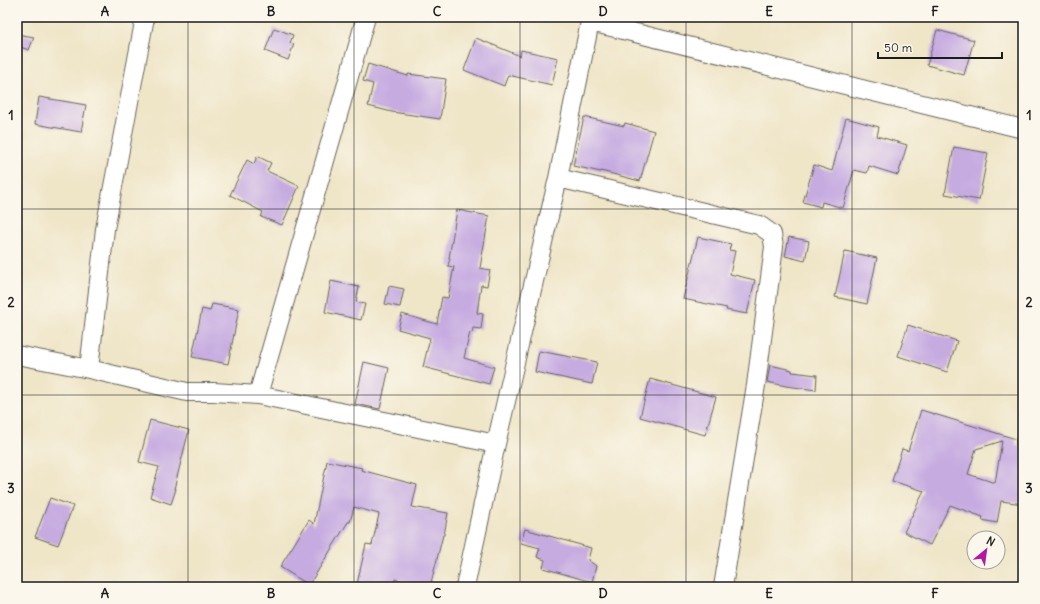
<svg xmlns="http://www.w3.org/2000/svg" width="1040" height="604" font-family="Delius,sans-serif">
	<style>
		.building { fill: #c6abe1; fill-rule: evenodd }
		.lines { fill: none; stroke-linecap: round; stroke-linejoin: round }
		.minor-casing { stroke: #666258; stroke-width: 20 }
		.minor { stroke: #fff; stroke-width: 18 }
		.grid { fill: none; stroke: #1c1c1c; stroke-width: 1; stroke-opacity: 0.55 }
		.neatline { fill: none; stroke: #1c1c1c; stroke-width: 1.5 }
		.grid-label { font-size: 13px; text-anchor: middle; font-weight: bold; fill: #1c1c1c }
	</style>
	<rect width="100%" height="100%" fill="#fbf7ec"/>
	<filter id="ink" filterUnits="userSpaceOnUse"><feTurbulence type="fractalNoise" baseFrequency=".025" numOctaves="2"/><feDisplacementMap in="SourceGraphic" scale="8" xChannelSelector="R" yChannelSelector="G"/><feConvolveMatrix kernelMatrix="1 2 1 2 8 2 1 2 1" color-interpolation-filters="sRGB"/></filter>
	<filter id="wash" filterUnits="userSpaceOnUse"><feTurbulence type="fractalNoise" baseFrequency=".012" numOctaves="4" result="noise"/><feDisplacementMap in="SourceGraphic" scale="16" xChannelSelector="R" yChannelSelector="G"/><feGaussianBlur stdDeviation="0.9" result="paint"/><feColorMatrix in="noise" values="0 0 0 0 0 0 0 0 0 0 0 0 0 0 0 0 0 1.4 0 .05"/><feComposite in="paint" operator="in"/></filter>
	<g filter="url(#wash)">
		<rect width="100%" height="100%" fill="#efe5c7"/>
		<g id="blocks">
			<path class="building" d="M274,28L293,35L290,43L294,44L288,60L265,51Z
				M937,30L974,40L964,75L927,65Z
				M17,34L34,37L29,50L17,46Z
				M476,38L520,56L521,50L558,58L552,85L508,75L504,86L464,70Z
				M368,64L408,76V74L446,79L440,119L392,112L368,106L373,84L363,81Z
				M39,97L86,105L81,132L35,124Z
				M584,117L624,126L625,123L654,131L640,181L601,171V172L573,166Z
				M846,118L879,127L877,136L907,145L898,175L869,166L867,173L854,170L843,208L822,202L821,207L803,202L814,165L832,171Z
				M954,147L988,153L979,200L945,194Z
				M257,156L271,163L267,171L299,186L282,225L261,217L263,212L230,195L247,160L254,164Z
				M457,210L489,216L480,268L490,270L487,286L481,285L477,313L483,314L481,329L473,328L472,333L470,332L464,358L494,367L489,384L423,367L430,338L398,329L402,314L437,324L442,297L448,298L454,267L448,266L450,258H449Z
				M698,237L731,244L729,250L735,251L730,274L755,280L747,314L726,310L727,308L683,299Z
				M789,237L809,241L805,261L785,256Z
				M845,251L877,258L867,304L835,297Z
				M331,281L359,287L356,302L365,304L361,320L325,312Z
				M389,286L404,289L400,307L385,304Z
				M212,304L239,309L228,364L192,357L202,309L210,311Z
				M908,325L957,341L947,372L898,356Z
				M539,351L597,362L592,384L535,372Z
				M364,362L389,368L380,409L355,404Z
				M770,365L792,370V372L817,375L816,390L786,386L767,382Z
				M650,379L716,397L705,435L640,417Z
				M921,410L1016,439V445L1023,446V504L1001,501L997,523L982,520L983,517L950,505L930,545L904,532L924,491L892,481L902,449L908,451ZM1002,441L995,483L968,474L976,449Z
				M150,420L189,430L174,489H176L171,504L150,497L159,467L139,462Z
				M327,461L362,468L361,470L417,485L412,507L448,513L444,535H443L430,587H425L395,579L393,587H368L357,584L366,544L372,545L379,514L354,507L350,522H348L309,585L280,567L309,520L314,524Z
				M50,498L73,506L58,545L35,537Z
				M525,529L591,548L588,560L596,566L592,582L543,568L545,560L537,557L540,548L521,543Z"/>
		</g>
	</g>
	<g filter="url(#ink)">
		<use href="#blocks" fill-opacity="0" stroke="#666258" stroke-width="1"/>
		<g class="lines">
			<defs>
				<path id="minor" d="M591,22L1023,129
					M558,178L759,225L772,234L774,247L756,385L723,587
					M17,355L89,369L187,392H214L258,395L496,444
					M89,369L105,229L145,17
					M258,395L366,17
					M465,587L496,444L558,178L591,17"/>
			</defs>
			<use href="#minor" class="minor-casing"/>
			<use href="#minor" class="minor"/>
		</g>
	</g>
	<path class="grid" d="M188,17V587M354,17V587M520,17V587M686,17V587M852,17V587M17,209H1023M17,395H1023"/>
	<rect width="1040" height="604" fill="none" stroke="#fbf7ec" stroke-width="44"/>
	<g transform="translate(986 550) rotate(29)"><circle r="19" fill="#fbf7ec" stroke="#a29f99"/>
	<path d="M0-3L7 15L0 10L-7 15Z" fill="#b5179e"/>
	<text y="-6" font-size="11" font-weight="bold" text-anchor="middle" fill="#1c1c1c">N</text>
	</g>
	<path d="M878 52v6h124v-6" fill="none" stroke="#1c1c1c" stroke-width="2"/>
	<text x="884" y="52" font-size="12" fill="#1c1c1c" stroke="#fbf7ec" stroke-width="3" paint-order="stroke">50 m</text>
	<rect x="22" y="22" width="996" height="560" class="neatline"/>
	<g class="grid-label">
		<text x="105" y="16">A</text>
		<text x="271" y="16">B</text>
		<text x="437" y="16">C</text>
		<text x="603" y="16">D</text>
		<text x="769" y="16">E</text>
		<text x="935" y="16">F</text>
		<text x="11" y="120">1</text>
		<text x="1029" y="120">1</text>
		<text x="11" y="307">2</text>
		<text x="1029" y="307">2</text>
		<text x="11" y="493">3</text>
		<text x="1029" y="493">3</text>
		<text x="105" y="598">A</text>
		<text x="271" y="598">B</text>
		<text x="437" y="598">C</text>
		<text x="603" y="598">D</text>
		<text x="769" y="598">E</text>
		<text x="935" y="598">F</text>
	</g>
</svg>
